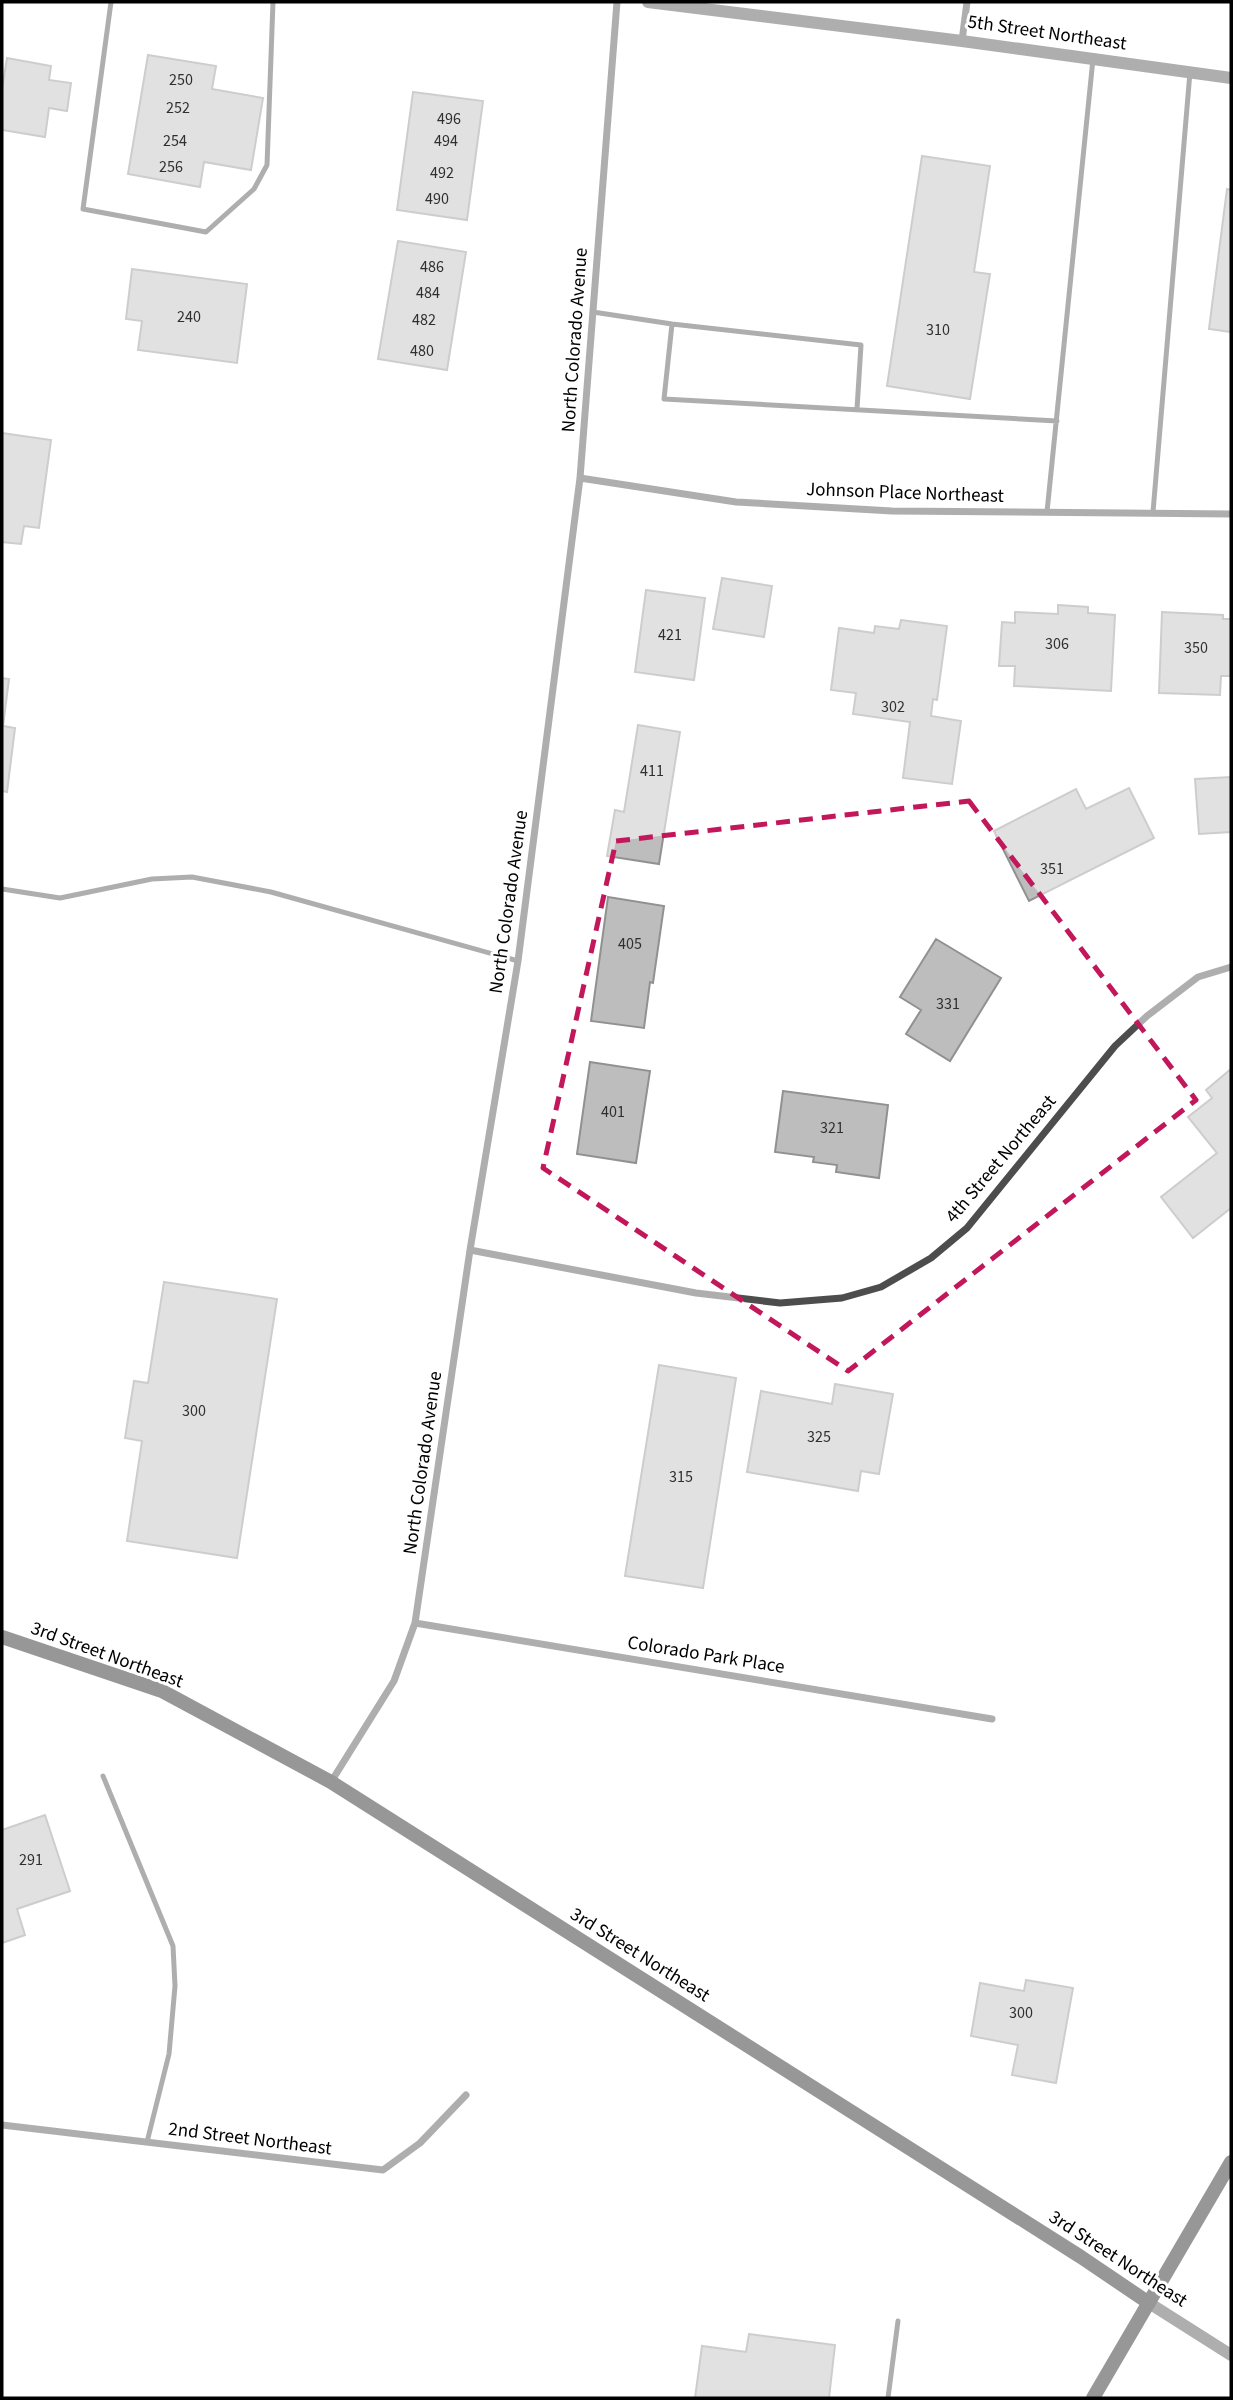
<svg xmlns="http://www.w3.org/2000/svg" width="1233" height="2400" font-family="'Source Sans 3',sans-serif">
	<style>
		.building { fill: #bdbdbd; stroke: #919191; stroke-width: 2 }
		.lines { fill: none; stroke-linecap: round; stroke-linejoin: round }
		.service { stroke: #4d4d4d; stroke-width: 5 }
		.minor { stroke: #4d4d4d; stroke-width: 7 }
		.tertiary { stroke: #4d4d4d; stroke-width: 12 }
		.secondary { stroke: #1a1a1a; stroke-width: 14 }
		.marked { fill: none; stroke: #c2185b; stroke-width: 5; stroke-dasharray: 14 9; stroke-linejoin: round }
		.labels { text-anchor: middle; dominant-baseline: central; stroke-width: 6; stroke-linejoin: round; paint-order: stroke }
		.number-label { font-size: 16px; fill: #2f2f2f }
		.street-label { font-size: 19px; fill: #000; stroke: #fff }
	</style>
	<rect width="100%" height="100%" fill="#fff"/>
	<path class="building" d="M148,55L216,66L212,89L263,98L251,170L204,162L200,187L128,174Z
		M7,58L51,66L49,80L71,83L67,111L49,108L45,137L2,130V89Z
		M413,92L483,101L467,220L397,210Z
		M922,156L990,166L974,272L990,274L970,399L887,386Z
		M1227,189L1231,190V332L1209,329Z
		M398,241L466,252L447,370L378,359Z
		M132,269L247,284L237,363L138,350L142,321L126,319Z
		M2,433L51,440L39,528L24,526L21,544L2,542Z
		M722,578L772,586L764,637L713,629Z
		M646,590L705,598L694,680L635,672Z
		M1058,605L1088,607V613L1115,615L1111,691L1014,686L1015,666H999L1002,622L1015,623V612L1058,614Z
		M1162,612L1223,615V619H1231V676H1221L1220,695L1159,693Z
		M901,620L947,626L937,700L933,699L931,716L961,721L952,784L903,778L910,722L853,714L856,693L831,690L839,628L874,633L875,626L899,629Z
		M2,678L9,679L3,726L15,728L7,792L2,791Z
		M638,725L680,732L659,864L607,856L615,810L624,812Z
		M1231,777V832L1199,834L1195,779Z
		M1129,788L1154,838L1029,901L994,831L1076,789L1086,809Z
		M608,897L664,906L653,983L650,982L644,1028L591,1021Z
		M936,939L1001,978L950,1061L906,1034L921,1010L900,997Z
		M590,1062L650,1071L636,1163L577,1154Z
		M1231,1069V1208L1193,1238L1161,1197L1217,1153L1188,1117L1212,1098L1206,1090Z
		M783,1091L888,1105L879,1178L836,1172L837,1165L813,1162L814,1157L775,1152Z
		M164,1282L277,1299L237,1558L127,1541L142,1441L125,1438L134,1381L148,1383Z
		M659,1365L736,1378L703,1588L625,1576Z
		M835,1384L893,1394L879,1474L861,1471L858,1491L747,1472L761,1391L832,1404Z
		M45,1815L70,1891L17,1909L25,1935L2,1943V1830Z
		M1026,1980L1073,1988L1056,2083L1012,2075L1018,2045L971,2036L980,1983L1024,1991Z
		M749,2334L835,2345L829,2398H695L702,2346L746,2352Z"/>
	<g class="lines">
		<path class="service" d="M111,2L83,209L206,232L254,189L267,165L273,2
			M593,312L672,324L664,399L1057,421
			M672,324L861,345L857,409
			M1047,512L1093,59
			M1153,512L1190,72
			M2,889L60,898L152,879L192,877L271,892L518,961
			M103,1776L173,1946L175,1986L169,2054L147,2142
			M888,2398L898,2321"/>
		<path class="minor" d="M962,41L967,2
			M580,478L736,502L892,511L1231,514
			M470,1250L696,1293L780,1303L842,1298L881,1287L931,1258L967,1228L1115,1046L1147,1016L1198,977L1231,967
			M415,1623L992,1719
			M331,1782L394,1681L415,1623L470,1250L518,961L580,478L617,2
			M2,2125L383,2170L420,2143L466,2095"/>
		<path class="tertiary" d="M648,2L962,41L1231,78
			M1149,2303L1231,2355"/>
		<path class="secondary" d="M2,1637L162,1691L331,1782L1081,2257L1149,2303
			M1093,2398L1231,2162"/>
	</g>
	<path d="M0 0H1233V2400H0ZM969,801L1196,1100L848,1371L543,1168L616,841Z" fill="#fff" fill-opacity=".55" fill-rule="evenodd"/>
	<path class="marked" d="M969,801L1196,1100L848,1371L543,1168L616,841Z"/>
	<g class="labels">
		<g class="number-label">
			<text x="181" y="80">250</text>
			<text x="178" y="108">252</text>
			<text x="449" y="119">496</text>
			<text x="175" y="141">254</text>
			<text x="446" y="141">494</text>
			<text x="171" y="167">256</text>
			<text x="442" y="173">492</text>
			<text x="437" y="199">490</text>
			<text x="432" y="267">486</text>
			<text x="428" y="293">484</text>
			<text x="189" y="317">240</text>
			<text x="424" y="320">482</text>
			<text x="938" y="330">310</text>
			<text x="422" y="351">480</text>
			<text x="670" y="635">421</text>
			<text x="1057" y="644">306</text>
			<text x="1196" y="648">350</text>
			<text x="893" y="707">302</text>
			<text x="652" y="771">411</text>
			<text x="1052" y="869">351</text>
			<text x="630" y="944">405</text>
			<text x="948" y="1004">331</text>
			<text x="613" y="1112">401</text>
			<text x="832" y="1128">321</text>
			<text x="194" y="1411">300</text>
			<text x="819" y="1437">325</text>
			<text x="681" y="1477">315</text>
			<text x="31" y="1860">291</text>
			<text x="1021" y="2013">300</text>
		</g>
		<g class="street-label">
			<text transform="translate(1047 33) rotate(8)">5th Street Northeast</text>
			<text transform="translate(575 340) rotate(-86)">North Colorado Avenue</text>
			<text transform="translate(905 493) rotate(2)">Johnson Place Northeast</text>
			<text transform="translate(509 902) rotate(-82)">North Colorado Avenue</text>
			<text transform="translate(1001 1159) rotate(-50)">4th Street Northeast</text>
			<text transform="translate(423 1463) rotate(-82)">North Colorado Avenue</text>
			<text transform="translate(107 1655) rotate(20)">3rd Street Northeast</text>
			<text transform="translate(706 1655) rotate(9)">Colorado Park Place</text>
			<text transform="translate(640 1955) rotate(32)">3rd Street Northeast</text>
			<text transform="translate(250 2139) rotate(7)">2nd Street Northeast</text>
			<text transform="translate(1118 2259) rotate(33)">3rd Street Northeast</text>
		</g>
	</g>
	<rect width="1233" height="2400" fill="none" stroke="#000000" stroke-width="7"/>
</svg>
